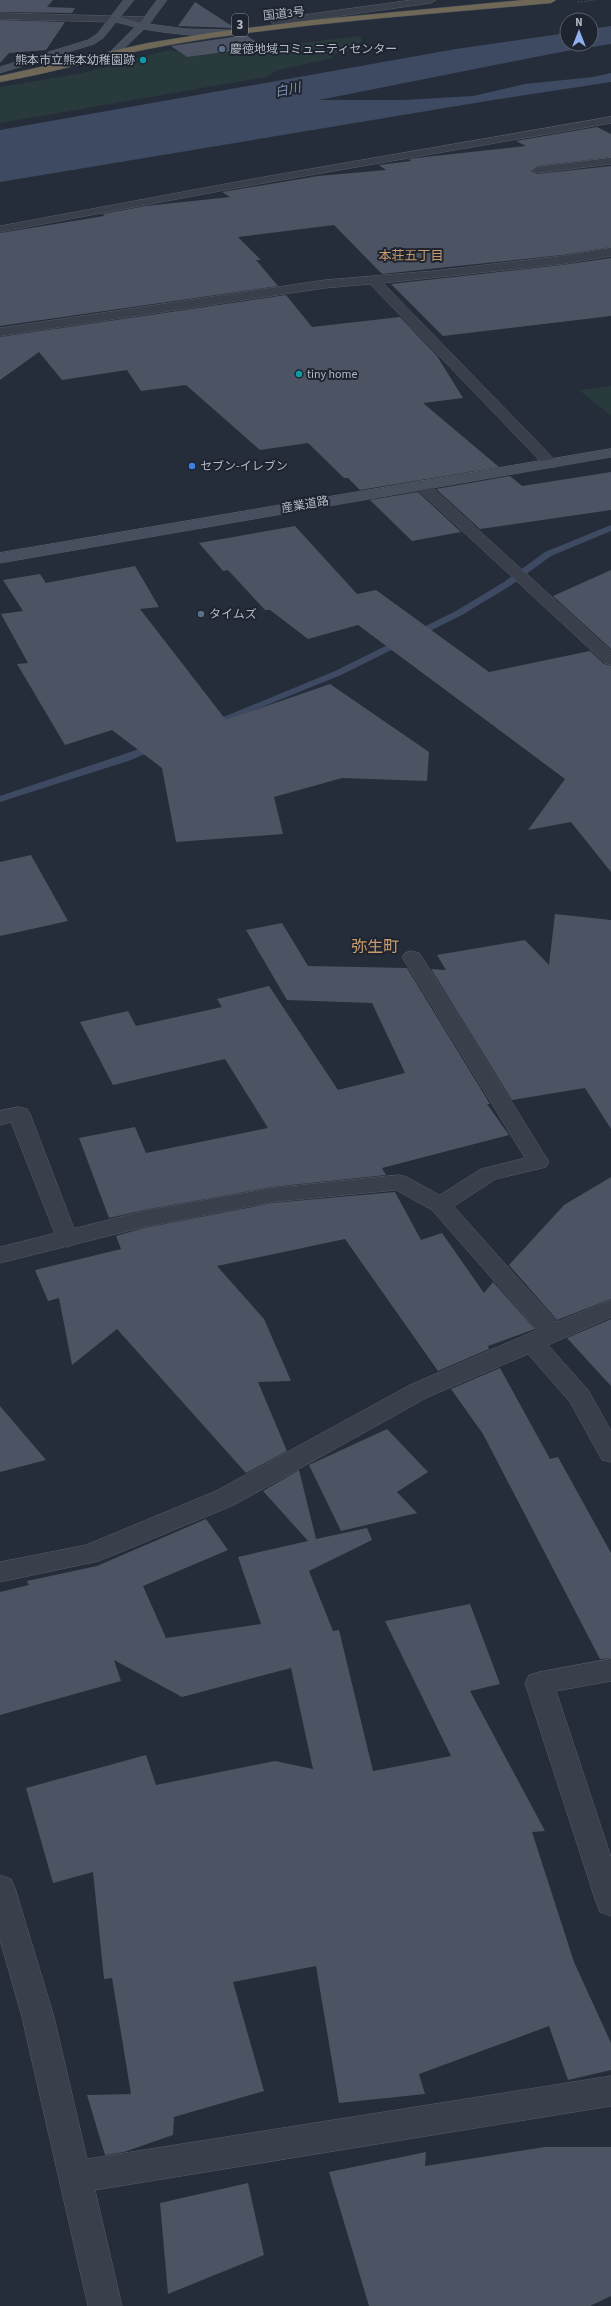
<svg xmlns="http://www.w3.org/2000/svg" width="611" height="2306" font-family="'Source Sans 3','Noto Sans JP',sans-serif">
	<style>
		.green { fill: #283a3c }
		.water { fill: #3d4a62 }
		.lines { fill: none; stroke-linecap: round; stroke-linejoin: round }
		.stream { fill: #3d4a62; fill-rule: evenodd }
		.building { fill: #4c5463 }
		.lane-casing { stroke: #575d69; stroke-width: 1 }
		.street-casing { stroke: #575d69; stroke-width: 1 }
		.secondary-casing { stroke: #575d69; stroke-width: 1 }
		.highway-casing { stroke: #444a56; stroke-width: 1 }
		.path { stroke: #455559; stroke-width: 1; stroke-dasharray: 1.5 1.5; stroke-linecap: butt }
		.lane { fill: #393f4b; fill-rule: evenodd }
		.street { fill: #393f4b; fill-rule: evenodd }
		.secondary { fill: #474e5d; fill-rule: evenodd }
		.highway { fill: #706857; fill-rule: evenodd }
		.service-dot { fill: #5c6f8a; stroke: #1e2430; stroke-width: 1.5 }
		.culture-dot { fill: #0f9aa8; stroke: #1e2430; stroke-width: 1.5 }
		.shop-dot { fill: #3f7fe0; stroke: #1e2430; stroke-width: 1.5 }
		.labels { text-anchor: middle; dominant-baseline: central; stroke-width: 4; stroke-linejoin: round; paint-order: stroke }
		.far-street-label { font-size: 12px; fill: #b5bac6; stroke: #1e2430 }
		.far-poi-label { font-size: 12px; fill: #b5bac6; stroke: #1e2430; text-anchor: start }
		.shield { fill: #1e2430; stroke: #888d99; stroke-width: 1 }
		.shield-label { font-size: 13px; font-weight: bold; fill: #b5bac6 }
		.far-water-label { font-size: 13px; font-style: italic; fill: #7f8fab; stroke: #1e2430 }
		.far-neighbourhood-label { font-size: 13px; fill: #ca9b6c; stroke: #1e2430 }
		.quarter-label { font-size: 16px; fill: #ca9b6c; stroke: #1e2430 }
	</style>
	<rect width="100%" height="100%" fill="#252d3a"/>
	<path class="green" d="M360,36L362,41L354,48L330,55L334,58L278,70L266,77L0,123V87L83,73L168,50L179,52L187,57Z
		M611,386V416L579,390Z"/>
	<path class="water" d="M611,26V44L561,52L319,100H404L473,96L525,84L593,77L611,73V82L493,100L0,182V130L456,49L567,33V44H591V29Z"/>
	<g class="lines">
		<path class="stream" d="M611,525V531L551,556L510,586L462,615L341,675L213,727L209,728L204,725L335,671L456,611L504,582L545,552Z
			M157,743L161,744V748L128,761L0,802V796Z"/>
	</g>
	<path class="building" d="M0,0H53L47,7L75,8L72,13L0,12Z
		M195,2L235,28L178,26Z
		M0,20L65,22L46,50L9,53L0,63Z
		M246,35L264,47L187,57L171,46Z
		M597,127L611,134V157L537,166L531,171L537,174L611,166V247L562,255L382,274L334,225L238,237L261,260H256L278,286L0,326V233L104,216L103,214L146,206L230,197L222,192L318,176L386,170L379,165L411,161L409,159L425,157L526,146L516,141Z
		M611,258V316L443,336L391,284L562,265Z
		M286,295L312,327L400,317L437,356L463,398L423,403L499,467L360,490L348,478H344L308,443L260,450L186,385L141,391L127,370L62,380L39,352L0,380V337Z
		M611,472V510L480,529L436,489L510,476L522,486Z
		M418,492L461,532L412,541L370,500Z
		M295,526L357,594L376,590L489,672L590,651L604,664L611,666V872L571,822L528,830L565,779L358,625L308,639L270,610H265L228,570L223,571L199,543Z
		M135,566L159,607L140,609L226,720L330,684L429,752L427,781L342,778L274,797L283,834L176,842L162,768L112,730L65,745L17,664L28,663L1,614L23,611L3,580L40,574L46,583Z
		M611,570V649L553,596Z
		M31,855L68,921L0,936V862Z
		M555,914L611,920V1129L585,1088L512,1100L431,969L446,970L437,955L525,940L549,965Z
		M282,923L308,966L407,968L490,1104H487L509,1135L382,1168L386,1175L272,1187L144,1210L109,1218L79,1138L135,1127L146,1153L268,1128L225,1059L113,1085L80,1022L128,1011L136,1026L222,1007L217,999L269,986L338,1090L405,1073L372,1003L287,1000L246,930Z
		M611,1177V1299L557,1320L509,1265L564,1205Z
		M395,1192L421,1240L442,1233L484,1293L493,1282L535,1329L488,1346L489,1349L438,1371L345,1239L217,1266L264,1319L291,1381L258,1382L287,1451L246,1473L117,1329L72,1365L59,1298L48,1301L35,1270L121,1249L116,1236L144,1228L272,1203Z
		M611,1319V1386L567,1338Z
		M500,1368L550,1459L558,1457L611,1553V1658L600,1659L483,1434L451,1389Z
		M0,1406L46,1460L0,1472Z
		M387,1429L428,1472L397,1492L417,1513L341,1531L309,1465Z
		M299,1470L316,1539L367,1528L372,1540L309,1571L333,1631L339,1630L373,1771L451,1756L385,1621L470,1604L500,1684L470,1691L545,1831L532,1832L574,1962L611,2043V2070L568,2080L549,2026L419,2074L425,2094L339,2103L316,1966L233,1982L264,2091L174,2117L173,2135L124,2152L105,2155L87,2095L131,2094L112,1978L104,1979L93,1872L53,1883L26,1788L146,1755L156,1785L275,1761L313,1769L291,1668L182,1697L114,1660L121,1681L0,1715V1592L29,1585L27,1581L97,1566L206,1519L228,1550L143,1586L166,1638L261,1624L238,1557L308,1541L263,1491Z
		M545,2147H611V2296L590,2306H369L329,2172L426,2152L425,2166Z
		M248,2183L264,2255L168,2294L160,2203Z"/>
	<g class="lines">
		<defs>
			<path id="lane" d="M412,951L419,953L422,957L549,1162L546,1167L496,1179L448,1210L440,1212L432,1210L429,1205L432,1200L481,1169L525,1158L402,957L405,953Z
				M19,1107L27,1109L30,1114L78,1239L75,1244L67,1247L59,1244L11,1122L0,1125V1111Z"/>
			<path id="street" d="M412,0H436L431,3L276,25L271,22L276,19Z
				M0,13L148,17L153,20L148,23L0,19Z
				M611,117V123L247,186L0,232V226L247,180Z
				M611,158V164L537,173L532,170L537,167Z
				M611,248V256L562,264L383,283L556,461L558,464L556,467H546L370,284L325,288L0,336V328L325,280L433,271L562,256Z
				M421,481L426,482L611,651V665L605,663L416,488L414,485L416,482Z
				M399,1175L407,1177L448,1200L557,1322L611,1300V1317L548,1345L588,1390L611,1431V1462L602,1460L570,1402L528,1354L428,1397L234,1505L99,1561L0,1582V1562L86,1545L216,1491L410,1385L537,1330L432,1210L396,1190L272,1202L144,1227L0,1263V1247L144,1211L272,1188Z
				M611,1659V1681L556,1691L611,1857V1916L600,1912L596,1902L525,1683L529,1675L539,1672Z
				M0,1875L11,1879L15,1888L54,2017L87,2159L611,2076V2106L95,2190L122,2306H88L22,2017L0,1940Z"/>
			<path id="secondary" d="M124,0H134L120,17L140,23L157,0H167L149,24L186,29L230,30L235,33C227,41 158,32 144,29L115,57H109V53L135,27L116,22L103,38L94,44L0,73V67L88,40L97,34Z
				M611,449V457L0,563V553Z"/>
			<path id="highway" d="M523,0H556L551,3C424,15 295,23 169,45C112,55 57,72 0,82V76L148,43L216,32L312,20Z"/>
		</defs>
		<use href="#lane" class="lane-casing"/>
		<use href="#street" class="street-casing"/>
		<use href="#secondary" class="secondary-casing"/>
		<use href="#highway" class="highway-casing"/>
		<path class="path" d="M578,2L595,0"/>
		<use href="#lane" class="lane"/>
		<use href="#street" class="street"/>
		<use href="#secondary" class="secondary"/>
		<use href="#highway" class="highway"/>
	</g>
	<g class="service-dot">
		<circle cx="222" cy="49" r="4"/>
		<circle cx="201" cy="614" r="4"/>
	</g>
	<g class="culture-dot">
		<circle cx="143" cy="60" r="4"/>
		<circle cx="299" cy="374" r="4"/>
	</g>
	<circle class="shop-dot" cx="192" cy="466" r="4"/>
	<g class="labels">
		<g class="far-street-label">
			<text transform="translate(284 14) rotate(-6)">国道3号</text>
			<text transform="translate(305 505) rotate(-10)">産業道路</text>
		</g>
		<g class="far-poi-label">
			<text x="230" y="49">慶徳地域コミュニティセンター</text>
			<text x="135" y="60" text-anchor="end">熊本市立熊本幼稚園跡</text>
			<text x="307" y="374">tiny home</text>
			<text x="200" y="466">セブン-イレブン</text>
			<text x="209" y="614">タイムズ</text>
		</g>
		<rect class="shield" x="232" y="14" width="16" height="22" rx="3"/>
		<g class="shield-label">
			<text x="240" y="25">3</text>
		</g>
		<g class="far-water-label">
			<text transform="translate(288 90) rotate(-12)">白川</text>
		</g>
		<g class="far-neighbourhood-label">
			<text x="411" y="256">本荘五丁目</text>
		</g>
		<g class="quarter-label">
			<text x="375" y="947">弥生町</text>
		</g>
	</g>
	<g transform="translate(579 32)"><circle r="19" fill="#1e2430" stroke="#5a606c"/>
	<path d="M0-3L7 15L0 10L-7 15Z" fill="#92afee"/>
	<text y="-6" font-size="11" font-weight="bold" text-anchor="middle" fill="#b5bac6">N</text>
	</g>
</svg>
